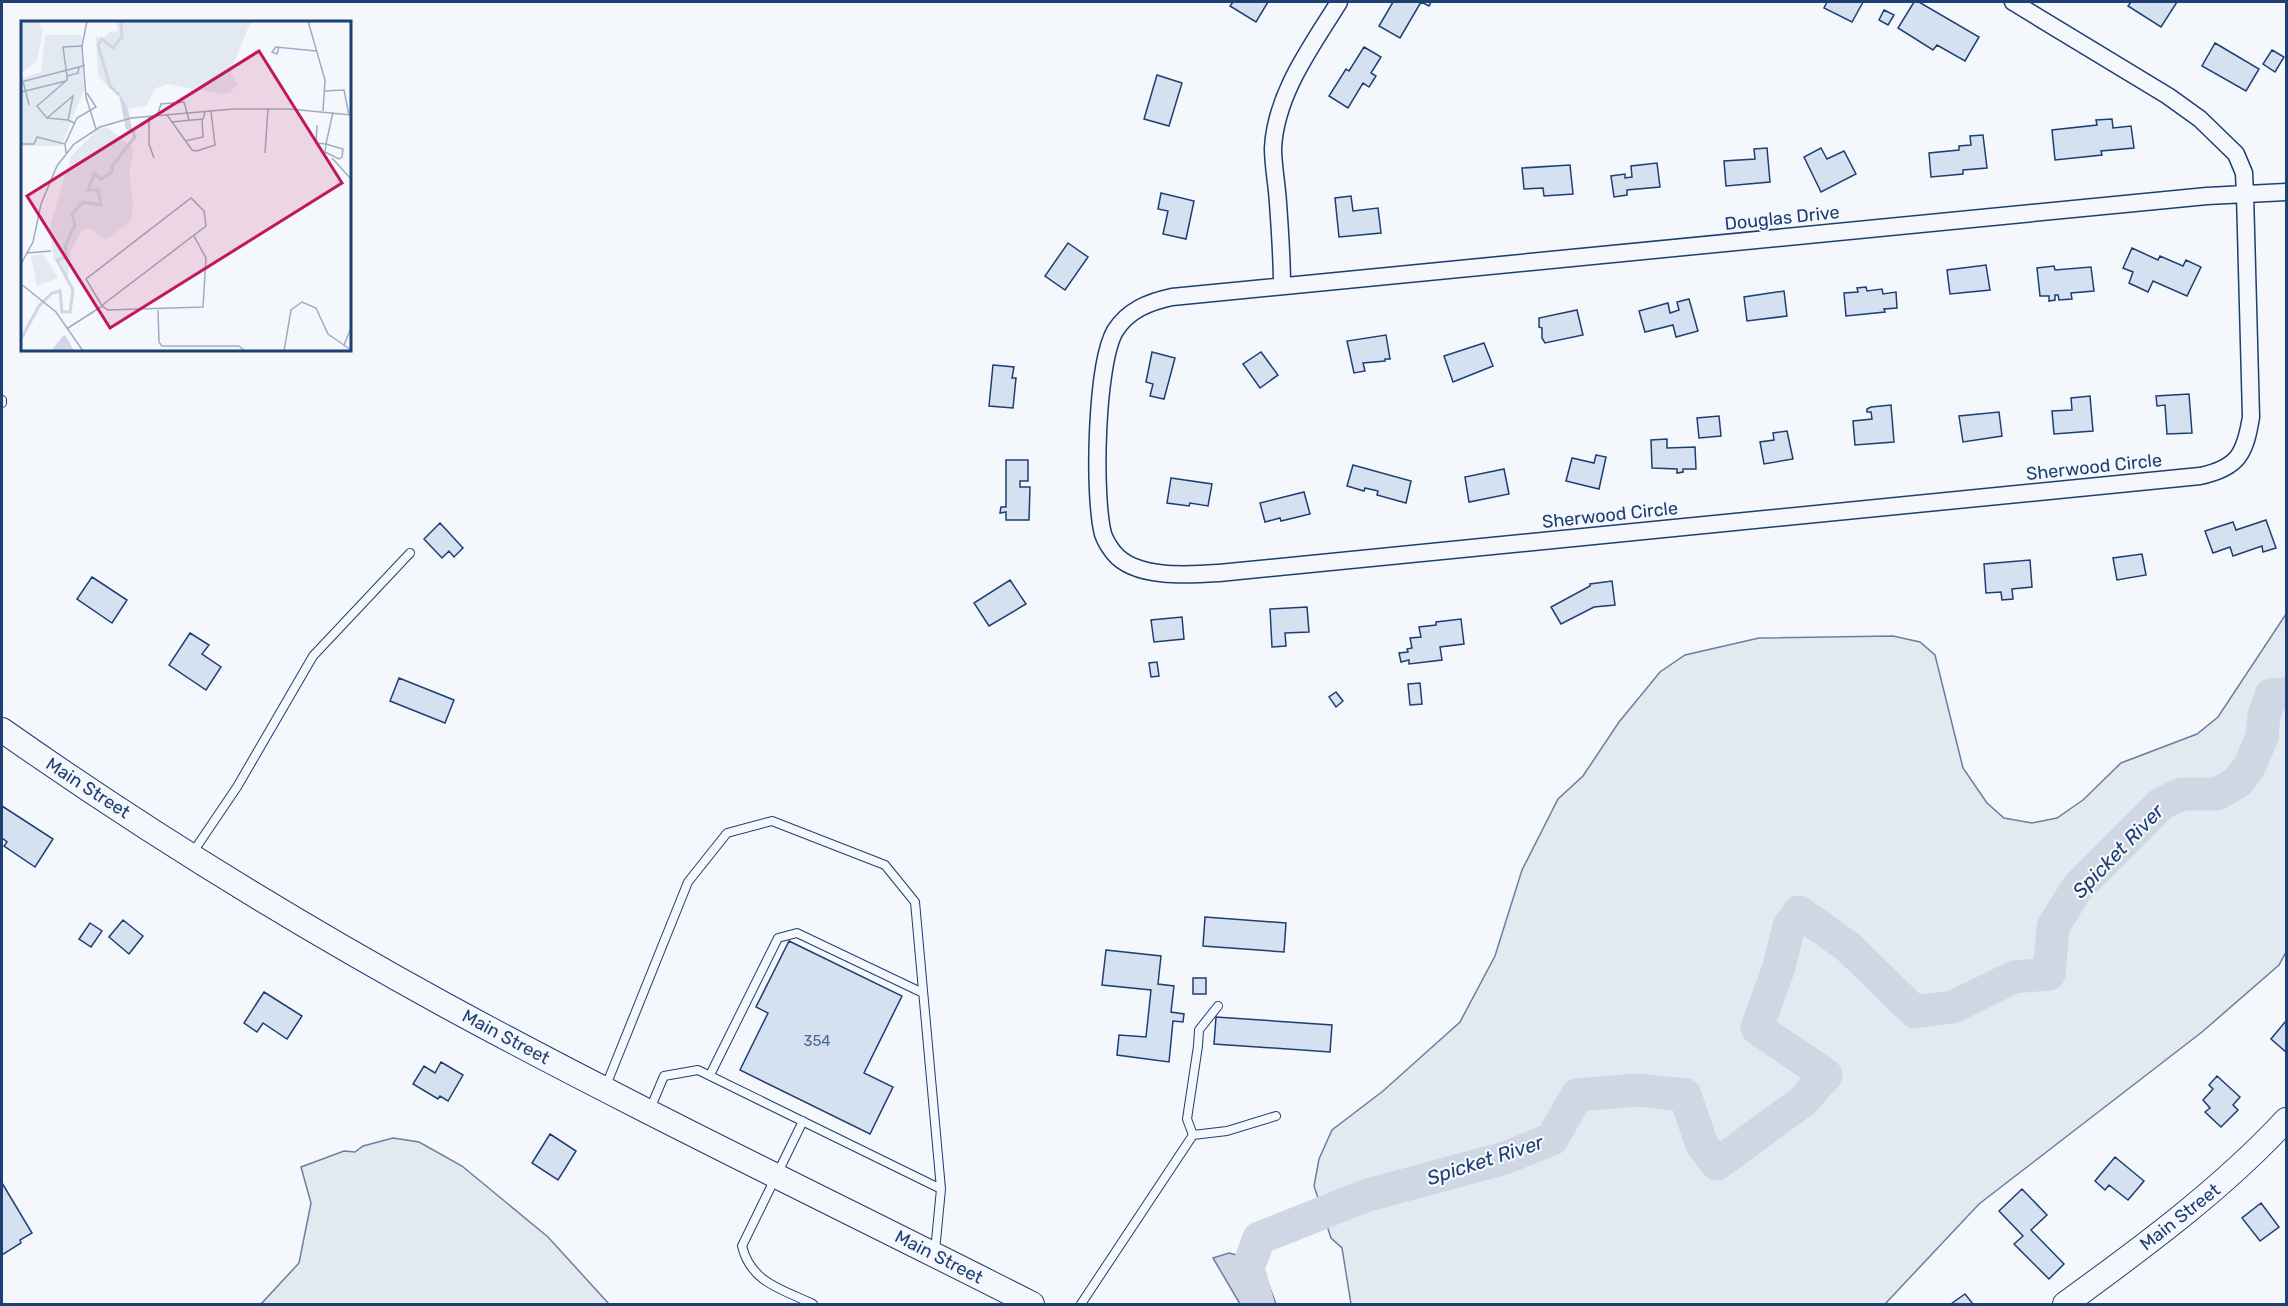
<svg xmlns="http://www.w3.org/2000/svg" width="2288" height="1306" font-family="Rubik,sans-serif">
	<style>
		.green { fill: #e3e9f0; stroke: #687fa3; stroke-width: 1.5 }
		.water { fill: #cfd7e4; stroke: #687fa3; stroke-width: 1.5 }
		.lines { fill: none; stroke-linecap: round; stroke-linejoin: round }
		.river { stroke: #cfd7e4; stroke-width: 33 }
		.building { fill: #d5e0f0; stroke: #1d3f73; stroke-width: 1.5 }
		.lane-casing { stroke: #1d3f73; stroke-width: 10 }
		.street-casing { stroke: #1d3f73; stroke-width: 19 }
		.secondary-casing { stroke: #1d3f73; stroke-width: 26 }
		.lane { stroke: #f4f7fb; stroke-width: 8 }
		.street { stroke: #f4f7fb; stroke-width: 16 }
		.secondary { stroke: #f4f7fb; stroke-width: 24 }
		.labels { text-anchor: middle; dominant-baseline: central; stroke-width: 4.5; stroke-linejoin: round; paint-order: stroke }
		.number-label { font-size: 15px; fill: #4b6792 }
		.street-label { font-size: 18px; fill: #1d3f73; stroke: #f4f7fb }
		.water-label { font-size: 20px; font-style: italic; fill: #1d3f73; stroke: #f4f7fb }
		.inset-river { fill: none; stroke: #cfd7e4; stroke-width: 3 }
		.inset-road { fill: none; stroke: #9eadc5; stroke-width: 1.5 }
		.view { fill: #c2185b; fill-opacity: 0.15; stroke: #c2185b; stroke-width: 3 }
		.inset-edge { fill: none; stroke: #1d3f73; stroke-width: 3 }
	</style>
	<rect width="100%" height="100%" fill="#f4f7fb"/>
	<path class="green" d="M2286,614V952L2279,965L2202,1032L1979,1204L1885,1304H1351L1342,1248L1331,1238L1314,1186L1319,1159L1332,1130L1383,1091L1460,1022L1495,956L1522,870L1558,799L1583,776L1619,722L1660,672L1685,655L1759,638L1893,636L1920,642L1935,655L1963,768L1987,803L2004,818L2032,823L2057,818L2083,800L2121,763L2197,734L2218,717Z
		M393,1138L419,1142L462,1166L548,1237L609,1304H261L299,1263L311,1203L301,1167L344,1151L355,1152L363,1146Z"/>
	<path class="water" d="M1229,1253L1260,1261L1276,1304H1240L1213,1258Z"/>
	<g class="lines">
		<path class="river" d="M1258,1304L1248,1268L1259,1238L1368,1195L1505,1158L1552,1139L1577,1095L1638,1090L1685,1095L1702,1145L1717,1164L1803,1101L1826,1075L1757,1028L1779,967L1789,926L1799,912L1847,946L1915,1012L1953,1007L2014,977L2049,974L2053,927L2077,888L2162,803L2182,794H2217L2238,782L2250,765L2262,737L2264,715L2271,695L2286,694"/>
	</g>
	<path class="building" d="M1233,2H1268L1256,22L1230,6Z
		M1393,2H1431L1429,6L1421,2L1400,38L1379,26Z
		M1827,2H1863L1852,22L1824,8Z
		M1914,2H1919L1979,37L1965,61L1937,45L1933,50L1898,28Z
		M2131,2H2177L2161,27L2128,6Z
		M1884,10L1894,15L1888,25L1879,20Z
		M2215,43L2259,69L2246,91L2202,66Z
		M1364,47L1381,57L1371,73L1376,76L1369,87L1363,83L1348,108L1329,96L1346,69L1349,71Z
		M2272,50L2284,57L2275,72L2263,64Z
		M1157,75L1182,83L1169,126L1144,119Z
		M2112,119L2113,128L2131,126L2134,148L2101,151L2102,155L2055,160L2052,130L2097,125L2096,120Z
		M1983,135L1987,168L1963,170V174L1931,177L1929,153L1959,150V146L1971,145L1970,136Z
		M1767,148L1770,182L1726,186L1724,161L1755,159L1754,149Z
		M1821,148L1827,159L1844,151L1856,174L1821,192L1804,157Z
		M1657,163L1660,187L1627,190V195L1614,197L1611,176L1625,174V178L1632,177L1631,166Z
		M1570,165L1573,194L1544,196L1543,188L1524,189L1522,168Z
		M1161,193L1194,201L1186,239L1163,234L1168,211L1158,209Z
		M1351,196L1353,211L1378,208L1381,233L1339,237L1335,198Z
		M1068,243L1088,257L1065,290L1045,276Z
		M2132,248L2158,260L2160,256L2183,266L2186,260L2201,267L2187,296L2153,281L2148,292L2129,283L2133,272L2123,268Z
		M1986,265L1990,290L1950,294L1947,270Z
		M2054,266L2055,270L2091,267L2094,291L2071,293L2072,299L2059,300L2058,295H2055V300L2049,301V296H2040L2037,268Z
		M1866,287L1867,291L1882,289L1883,294L1896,292L1897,308L1884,309L1885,312L1846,316L1844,293L1858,292L1857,288Z
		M1784,291L1787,316L1747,321L1744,297Z
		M1689,299L1698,331L1676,337L1673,325L1645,332L1639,311L1668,303L1670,313L1679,310L1677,302Z
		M1577,310L1583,335L1545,343L1542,338V328L1539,327V318Z
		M1386,335L1390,359H1385V361L1363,363L1365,371L1354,373L1347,341Z
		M1484,343L1493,366L1453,382L1444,356Z
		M1152,352L1175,358L1164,399L1150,396L1153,384L1146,382Z
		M1261,352L1278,375L1260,388L1243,364Z
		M993,365L1014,367L1012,378H1016L1013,408L989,406Z
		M2189,394L2192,433L2167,434L2165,405L2157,406L2156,396Z
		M2090,396L2093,431L2054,434L2052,411L2072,410L2071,398Z
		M1891,405L1894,442L1855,445L1853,421L1872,419L1871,412H1867V409L1871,407Z
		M1999,412L2002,436L1963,442L1959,416Z
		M1719,416L1721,436L1699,438L1697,418Z
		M1787,431L1793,459L1764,464L1760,442L1774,440L1773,433Z
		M1667,439V448L1695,447L1696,469H1683V472L1677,473V469L1652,468L1651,440Z
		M1596,455L1606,457L1599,489L1566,481L1572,458L1594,463Z
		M1006,460H1028V481H1020V487H1030L1029,520H1006V512L1000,513L1001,507H1006Z
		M1353,465L1411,481L1406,503L1377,495L1378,491L1365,488L1364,491L1347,486Z
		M1504,469L1509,494L1469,502L1465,477Z
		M1171,478L1212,484L1208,506L1190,503L1189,506L1167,503Z
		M1304,492L1310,514L1281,521L1280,518L1265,522L1260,503Z
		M2266,520L2276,548L2263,552L2262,546L2233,556L2230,547L2213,553L2205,531L2233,522L2236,530Z
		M440,523L463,548L454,557L449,551L442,558L424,539Z
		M2142,554L2146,575L2117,580L2113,558Z
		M2030,560L2032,587L2012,589L2013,599L2002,600L2001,592L1986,593L1984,564Z
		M92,577L127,600L112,623L77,599Z
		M1010,580L1026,604L989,626L974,603Z
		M1612,581L1615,605L1594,607L1561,624L1551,607L1590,586V584Z
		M1307,607L1309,632L1285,633L1286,646L1272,647L1270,609Z
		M1182,617L1184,639L1154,642L1151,620Z
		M1461,619L1464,644L1440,647L1442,660L1409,664V660L1401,662L1399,653L1408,652L1407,649L1412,648L1410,638L1421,637L1419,627L1436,625V622Z
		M190,633L209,645L202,654L221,667L206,690L169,665Z
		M1157,662L1159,676L1151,677L1149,663Z
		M399,678L454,700L445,723L390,701Z
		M1420,683L1422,704L1410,705L1408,684Z
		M1336,692L1343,701L1336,707L1329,697Z
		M2,806L53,839L35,867L4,846L7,842L2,838Z
		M1205,917L1286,923L1284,952L1203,946Z
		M123,920L143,936L129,954L109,937Z
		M90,923L102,931L91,947L79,939Z
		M789,941L902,996L864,1073L893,1087L870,1134L740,1070L768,1013L756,1007Z
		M1106,950L1161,956L1158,984L1174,986L1171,1012L1184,1014L1183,1022L1173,1021L1169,1062L1117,1055L1119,1035L1146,1037L1151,990L1102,985Z
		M1193,978H1206V994H1193Z
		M264,992L302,1016L287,1039L263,1023L257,1032L244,1023Z
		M1216,1017L1332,1025L1330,1052L1214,1044Z
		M2285,1022L2286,1023V1052L2271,1039Z
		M441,1062L463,1075L448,1101L440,1096L438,1099L413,1084L424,1066L435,1073Z
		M2217,1076L2240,1097L2233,1105L2238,1110L2221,1127L2205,1112L2210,1108L2203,1100L2213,1089L2209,1085Z
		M550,1134L576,1151L558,1180L532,1163Z
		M2115,1157L2144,1181L2128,1200L2109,1185L2105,1190L2095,1181Z
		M2,1183L32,1233L20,1240L21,1243L2,1255Z
		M2022,1189L2047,1215L2031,1230L2064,1264L2049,1279L2014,1244L2023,1236L1999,1211Z
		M2261,1203L2279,1227L2260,1241L2242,1218Z
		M1965,1294L1973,1304H1951Z"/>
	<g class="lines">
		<defs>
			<path id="lane" d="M2,400V403
				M191,855L237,787L313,656L410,553
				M710,1075L778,938L797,933L923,993
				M605,1088L688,882L727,833L772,821L885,865L915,902L941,1189L935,1251
				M650,1109L664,1076L698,1070L941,1189
				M803,1121L742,1246C751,1283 782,1289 813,1304
				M1193,1135L1227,1131L1276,1116
				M1081,1304L1193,1135L1187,1119L1198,1046L1199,1030L1218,1006"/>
			<path id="street" d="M2013,2L2168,96L2200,119L2236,154L2244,173L2245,194L2251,417C2245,454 2238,468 2200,476L1219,573C1189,575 1135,579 1114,553C1110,548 1105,540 1103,534C1093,495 1096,364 1115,331C1128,310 1149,302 1172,297L2207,196L2286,192
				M1282,286C1282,258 1280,231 1278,203C1277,185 1273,166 1273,148C1276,93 1312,46 1339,2"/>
			<path id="secondary" d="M2,730C144,830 292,921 445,1005C638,1110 837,1205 1032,1304
				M2065,1304C2142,1248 2221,1190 2286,1120"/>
		</defs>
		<use href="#lane" class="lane-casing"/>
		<use href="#street" class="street-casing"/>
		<use href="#secondary" class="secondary-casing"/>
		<use href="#lane" class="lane"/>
		<use href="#street" class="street"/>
		<use href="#secondary" class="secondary"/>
	</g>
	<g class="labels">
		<g class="number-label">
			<text x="817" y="1041">354</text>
		</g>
		<g class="street-label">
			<text transform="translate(1782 218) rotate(-6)">Douglas Drive</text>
			<text transform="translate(2094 467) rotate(-6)">Sherwood Circle</text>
			<text transform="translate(1610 515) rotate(-6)">Sherwood Circle</text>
			<text transform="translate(88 788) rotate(33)">Main Street</text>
			<text transform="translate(506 1037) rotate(28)">Main Street</text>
			<text transform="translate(2180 1217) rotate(-38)">Main Street</text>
			<text transform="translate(939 1257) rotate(27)">Main Street</text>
		</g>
		<g class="water-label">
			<text transform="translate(2118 851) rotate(-46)">Spicket River</text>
			<text transform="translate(1485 1160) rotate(-18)">Spicket River</text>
		</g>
	</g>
	<g transform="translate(21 21)">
		<rect width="330" height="330" fill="#f4f7fb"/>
		<path d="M0,0H17L22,10L16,40L0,52ZM95,0H230L212,44L210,53L216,63L209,72L200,73L147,63L135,67L125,85L107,88L97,69H90L77,55L75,16L83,17L88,11L97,10ZM24,14H60L63,69L40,125H0V57L20,51ZM86,106L113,128L108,151L112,180L110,199L85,219L68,207L60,210L50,230L47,257L33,238L28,209L50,135L76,109ZM22,233L37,257L16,265L10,235Z" fill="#e3e9f0"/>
		<path d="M97,69L107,88L111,108L117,113L105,108ZM44,314L53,330H30L41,316Z" fill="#cfd7e4"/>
		<path class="inset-river" d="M98,74L89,65L77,24L81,18L92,27L101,16L100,0M0,318L18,285L31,272L39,270L41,291H49L52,269L36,239L46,236L44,225L54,204L51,193L62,181L80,184L77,169H67L73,153L80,158L91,151V145L114,116L112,111"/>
		<path class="inset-road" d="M66,0L61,25L65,76L75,108M287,0L304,59L302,90M258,26L256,33L251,31L255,26L295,30M46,55L42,26L61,25M2,60L8,84M0,61L58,46M304,70L323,69L328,94M0,71L45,60M146,94L171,129L176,130L194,124L190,90M136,95L140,83L163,81L168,99M128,96V123L133,137M26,97L47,99M150,101L182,98L184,91M53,102L47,99L52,75L26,97L16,85L46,59V55L57,52L58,46L64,44M296,104L295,122L305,123L312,91M164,120L182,116L181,98M0,123H13L16,116L44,123L45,132M44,123L56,97L75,86L66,72M305,123L322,128L321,136L318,138L304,131ZM244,132L247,87M311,137L330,158M6,232L30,230M0,243L12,221L20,183L36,145L53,123L79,106L110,97L212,88H269L330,94M0,263L35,291L62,330M137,289L138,321L141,325H218L224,330M47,307L72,291L81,285L84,282L185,205L183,190L170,177L65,258L81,285L87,289L182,286L185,237L173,215M323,324L330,307M263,330L270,289L281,281L295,287L307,313L330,329"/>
		<path class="view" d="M238,30L321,162L89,307L6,175Z"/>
		<rect width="330" height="330" class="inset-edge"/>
	</g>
	<rect width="2288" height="1306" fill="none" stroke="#1d3f73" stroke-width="6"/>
</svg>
